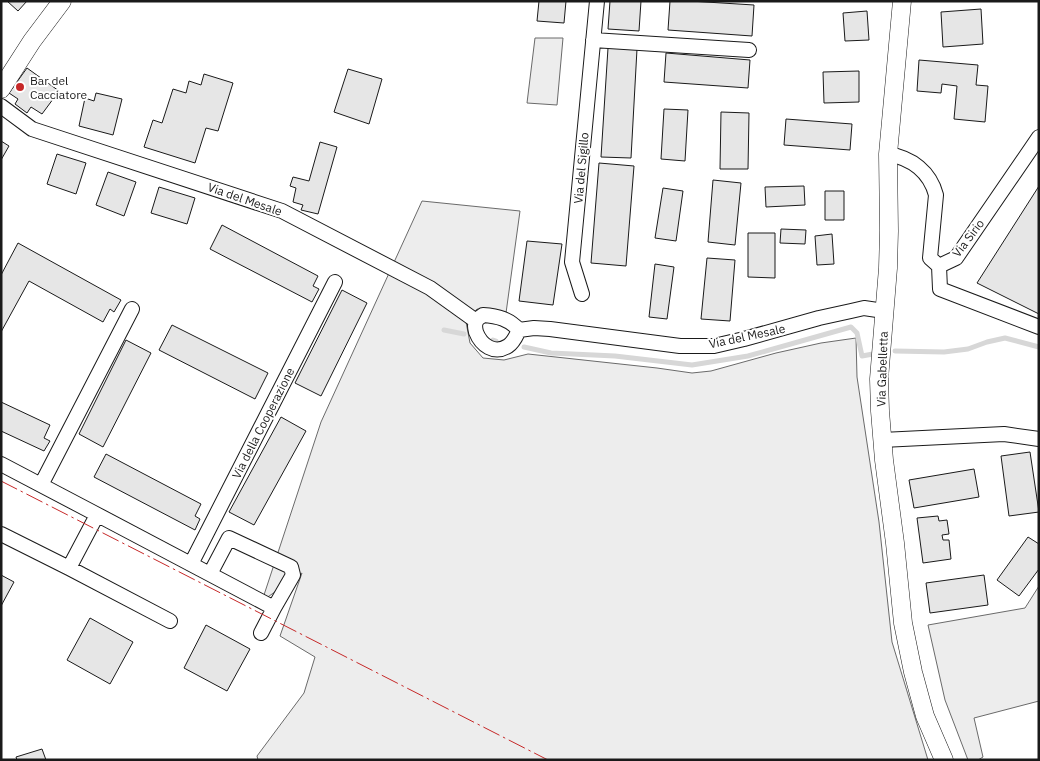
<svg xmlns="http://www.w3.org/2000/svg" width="1040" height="761" font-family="'IBM Plex Sans',sans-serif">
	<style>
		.green { fill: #ededed; stroke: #6a6a6a }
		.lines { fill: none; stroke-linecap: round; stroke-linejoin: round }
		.stream { stroke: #d7d7d7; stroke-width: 5 }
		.building { fill: #e6e6e6; stroke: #1a1a1a }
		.minor-casing { stroke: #1a1a1a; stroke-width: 16 }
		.tertiary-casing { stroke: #1a1a1a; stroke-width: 19 }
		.minor { stroke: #fff; stroke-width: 14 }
		.tertiary { stroke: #fff; stroke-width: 18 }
		.power { stroke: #c62828; stroke-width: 1; stroke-dasharray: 18 4 2.5 4; stroke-linecap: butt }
		.poi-dot { fill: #c62828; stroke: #fff; stroke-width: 2 }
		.labels { text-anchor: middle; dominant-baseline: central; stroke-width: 4; stroke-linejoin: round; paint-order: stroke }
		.poi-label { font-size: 12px; fill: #1a1a1a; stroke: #fff; text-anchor: start }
		.street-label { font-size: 12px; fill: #1a1a1a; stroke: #fff }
	</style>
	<rect width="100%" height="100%" fill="#fff"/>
	<path class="green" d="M535,38H563L557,105L527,103Z
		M422,201L520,211L506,313L477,309L466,322L470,343L483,358L504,360L528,354L657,368L692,373L711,371L776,353L821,343L856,338L857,377L879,522L892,642L928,760H258L257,756L304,693L315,657L280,636L302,573L262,601L321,422Z
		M1039,586V701L974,718L983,757L978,760H968L945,700L928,625L1025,608Z"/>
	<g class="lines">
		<path class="stream" d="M444,330L464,334
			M493,340L496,341
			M524,347L551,353L615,356L692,365L748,356L851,327L857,333L862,356L873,354
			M895,351L944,352L968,349L987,342L1005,338L1039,347"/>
	</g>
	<path class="building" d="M7,1H27L18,11Z
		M539,1H566L564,23L537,21Z
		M610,1H641L639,31L608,29Z
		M670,1H690L754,5L752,36L668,30Z
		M981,9L983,44L943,47L941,12Z
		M867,11L869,40L845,41L843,13Z
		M608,48L637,49L631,158L601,157Z
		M666,53L750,60L748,88L664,82Z
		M919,60L978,65L976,85L988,86L985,122L954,119L957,86L942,84L941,93L917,91Z
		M27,68L59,91L42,114L31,107L27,113L15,104L18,99L9,93Z
		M348,69L382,79L369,124L334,112Z
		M859,71V102L824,103L823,72Z
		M204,74L233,83L218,131L206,128L195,163L144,147L153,120L162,123L173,89L186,93L189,81L201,85Z
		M96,93L122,99L113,135L79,126L85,98L94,101Z
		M664,109L688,110L685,161L661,159Z
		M721,112L749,113L748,169H720Z
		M786,119L852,124L850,150L784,145Z
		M1,141L9,146L1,160Z
		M320,142L337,147L318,214L301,210L303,205L293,202L296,188L290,186L293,177L309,181Z
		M57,154L86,163L76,194L47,184Z
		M599,163L634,166L626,266L591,263Z
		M108,172L136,182L124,216L96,205Z
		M713,180L741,183L735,245L708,242Z
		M804,186L805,205L766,207L765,187Z
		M1039,186V314L977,283Z
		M159,187L195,198L187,224L151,213Z
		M663,188L683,191L676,241L655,238Z
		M825,191H844V220H825Z
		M222,225L318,276L313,286L319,289L312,302L210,249Z
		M781,229L806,230L805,244L780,243Z
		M748,233H775V278L748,277Z
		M832,234L834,264L817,265L815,236Z
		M527,241L562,244L553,305L519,301Z
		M18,243L121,300L114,312L110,309L103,322L29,281L1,332V275Z
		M707,258L735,260L730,321L701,319Z
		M655,264L674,267L667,319L649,317Z
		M342,290L367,303L321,396L295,383Z
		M172,325L268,373L255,399L159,350Z
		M126,340L151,353L103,447L79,434Z
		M1,402L50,425L44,438L50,441L44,451L1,431Z
		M281,417L306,431L254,525L229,512Z
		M1030,452L1039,512L1009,516L1001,456Z
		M106,454L201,504L195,516L200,519L195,530L94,477Z
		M974,469L979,497L914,508L909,480Z
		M938,516L939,521L947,520L949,534L942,535L943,540H949L951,559L923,563L917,518Z
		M1028,537L1039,544V569L1019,596L997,580Z
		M1,575L14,582L1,606Z
		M984,575L988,605L930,613L926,583Z
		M90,618L133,642L110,684L67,660Z
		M206,625L250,649L227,691L184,668Z
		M42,749L46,760H17L16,757Z"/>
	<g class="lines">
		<defs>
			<path id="minor" d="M593,40L749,50
				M1,106L32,129L282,211L430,288L476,321
				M888,154C912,158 930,172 936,195L930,258L939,266L956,258L1039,137
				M939,266L940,289L1039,327
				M582,294L572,262L597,1
				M519,330C516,336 514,342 508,346C494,355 481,345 476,332C475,328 474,324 477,320C478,318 481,317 483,315C498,316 509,319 519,330L534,328L550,329L680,346H714L744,339L819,318L851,311L864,308L884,311
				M882,440L1004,434L1039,439
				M1,464C92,512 184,560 274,608L293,575L291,567L229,538L210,574
				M41,485L132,309
				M1,534L69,568L170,621
				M191,564L335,282
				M69,568L97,515
				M261,633L274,608"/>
			<path id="tertiary" d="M902,1L888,154L889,231L888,268L879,379L880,411L884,460L895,543L903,623L913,672L925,716L944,760
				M1,89L32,41L62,1"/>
		</defs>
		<use href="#minor" class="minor-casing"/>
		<use href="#tertiary" class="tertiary-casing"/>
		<use href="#minor" class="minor"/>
		<use href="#tertiary" class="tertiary"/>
		<path class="power" d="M1,481L548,760"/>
	</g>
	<circle class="poi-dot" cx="20" cy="87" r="5"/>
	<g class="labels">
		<g class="poi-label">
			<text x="30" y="80">Bar del<tspan x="30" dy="14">Cacciatore</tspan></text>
		</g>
		<g class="street-label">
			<text transform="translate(581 168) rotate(-85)">Via del Sigillo</text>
			<text transform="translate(245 199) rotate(19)">Via del Mesale</text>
			<text transform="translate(968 238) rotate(-53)">Via Sirio</text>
			<text transform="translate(747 336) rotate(-12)">Via del Mesale</text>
			<text transform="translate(882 369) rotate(-88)">Via Gabelletta</text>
			<text transform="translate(263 423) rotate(-63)">Via della Cooperazione</text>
		</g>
	</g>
	<rect width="1040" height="761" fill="none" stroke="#1a1a1a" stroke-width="5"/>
</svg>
